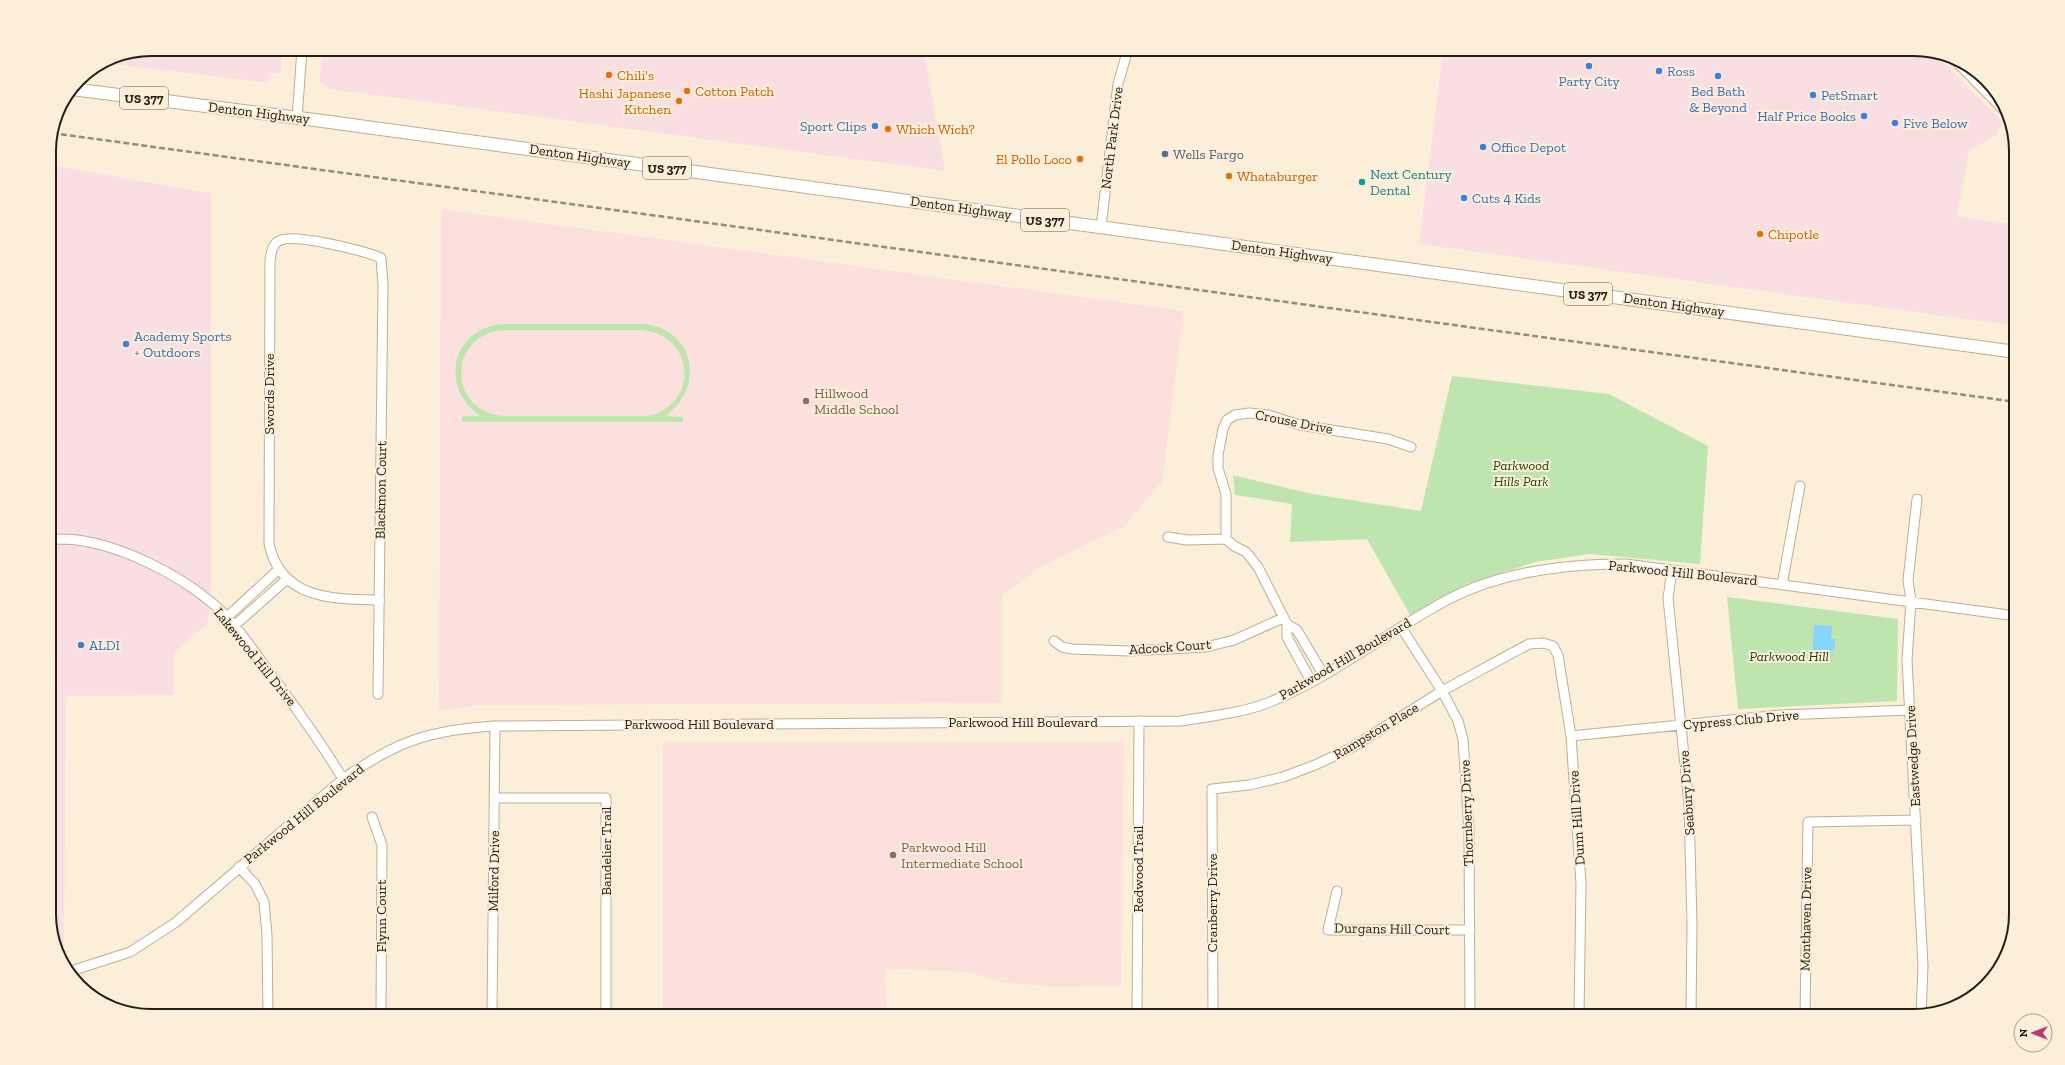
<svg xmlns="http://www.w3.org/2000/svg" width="2065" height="1065" font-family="'Zilla Slab',serif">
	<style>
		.commercial { fill: #fadfe2 }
		.education { fill: #fbe0dd }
		.green { fill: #bfe5ae; fill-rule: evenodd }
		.water { fill: #87d4fe }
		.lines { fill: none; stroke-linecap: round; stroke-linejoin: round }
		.minor-casing { stroke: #beae93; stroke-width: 11 }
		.major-casing { stroke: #beae93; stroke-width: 14 }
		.minor { stroke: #fff; stroke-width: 9 }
		.major { stroke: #fff; stroke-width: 12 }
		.rail { stroke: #958c7b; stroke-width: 2.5; stroke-dasharray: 6 3; stroke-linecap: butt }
		.shop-dot { fill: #3f7fe0; stroke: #fcefd9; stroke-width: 1.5 }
		.food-dot { fill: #e8710a; stroke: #fcefd9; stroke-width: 1.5 }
		.service-dot { fill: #5c6f8a; stroke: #fcefd9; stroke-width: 1.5 }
		.culture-dot { fill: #0f9aa8; stroke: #fcefd9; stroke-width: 1.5 }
		.education-dot { fill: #8d6e63; stroke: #fcefd9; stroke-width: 1.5 }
		.labels { text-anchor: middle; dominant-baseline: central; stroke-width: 4; stroke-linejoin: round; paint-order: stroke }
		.shield { fill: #fcefd9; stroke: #665e50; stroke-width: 1 }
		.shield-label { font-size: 13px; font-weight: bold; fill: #252015 }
		.shop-label { font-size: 14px; fill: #366cbe; stroke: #fcefd9; text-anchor: start }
		.food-label { font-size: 14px; fill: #c56008; stroke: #fcefd9; text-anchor: start }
		.street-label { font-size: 14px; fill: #252015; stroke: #fcefd9 }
		.service-label { font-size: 14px; fill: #4e5e75; stroke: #fcefd9; text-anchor: start }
		.culture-label { font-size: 14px; fill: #0d838f; stroke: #fcefd9; text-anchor: start }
		.education-label { font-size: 14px; fill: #785e54; stroke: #fcefd9; text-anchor: start }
		.park-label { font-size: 14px; font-style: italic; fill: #1e4009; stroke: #fcefd9 }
		.rim { fill: none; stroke: #252015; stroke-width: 2 }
	</style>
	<rect width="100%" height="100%" fill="#fcefd9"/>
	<path class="commercial" d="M151,49H281V73H269V83L103,63L112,57Z
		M323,49H924L945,171L329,89L319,81Z
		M1443,49H1914L1935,54L2003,122L1995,136L1969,151L1957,216L2016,225V326L1419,244Z
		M49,165L211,193V588L208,623L174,653V695L66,696L64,959L49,921Z"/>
	<path class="education" d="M441,209L1184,311L1162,482L1124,526L1039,568L1002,596V703L480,705L439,711Z
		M663,742H1124L1121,986L1054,987L1000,982L969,972L886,969L887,1016H663Z"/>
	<path class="green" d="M504,324H642C694,327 707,387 665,416L683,417V422H462V416H480C438,387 452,327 504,324ZM504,330H642C695,335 700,404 648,416H504C447,412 447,334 504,330Z
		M1452,376L1609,394L1708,446L1700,564L1590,554L1535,562L1467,584L1410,615L1367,539L1290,542L1292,504L1235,495L1233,475L1312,494L1421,511Z
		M1727,597L1898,619L1897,701L1738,709Z"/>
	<path class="water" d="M1814,625L1832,626L1831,639H1835V650H1831L1830,662L1812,661Z"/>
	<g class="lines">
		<defs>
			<path id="minor" d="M297,119L302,49
				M1101,227L1118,84L1128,49
				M1917,499L1908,580L1911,601L1907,660L1923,966L1921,1014
				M1168,537L1187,540L1226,539L1234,546L1246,552L1258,567L1287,624V637L1311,681
				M49,539C58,539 68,539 77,540C122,546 176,573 211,602C233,620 250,646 267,669C294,705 320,741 343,779
				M1226,539V494L1218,468V455L1223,429L1227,420L1235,415L1249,413L1268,415L1300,425L1388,439L1411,447
				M1672,571L1668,598L1689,805L1692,924L1691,1016
				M1782,585L1800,486
				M227,617L278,570
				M1287,624L1297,630L1323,674
				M234,626L286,580
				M1401,627L1442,691L1458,721L1463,739L1469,830L1470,1016
				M1054,641L1062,647L1072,649L1129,651L1206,647L1234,640L1283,618
				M378,694L383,285L381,258C365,251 297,234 281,240C272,243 271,253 270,261L269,544C281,600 333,599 380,600
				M1571,736L1781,715L1910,710
				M494,798H606V1016
				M372,817L382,845L381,1016
				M239,867L255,884L264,902L267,935L268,1016
				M1337,891L1328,930H1470
				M68,972L130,952L175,923L343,779C397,741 429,730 495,726L1181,721C1211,716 1243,713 1270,702C1332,677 1390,630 1449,599C1502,571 1567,564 1626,564L2016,616
				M492,1016L495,726
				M1137,1016L1139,721
				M1213,1016L1212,789L1249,785L1283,777L1315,765L1351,748L1442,691L1529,644L1543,643L1553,646L1558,655L1571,736L1581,884L1579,1016
				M1805,1016L1808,822L1916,820"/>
			<path id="major" d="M1956,59L2003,107
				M72,89L315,120L2016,352"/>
		</defs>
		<use href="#minor" class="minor-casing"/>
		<use href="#major" class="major-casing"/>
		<use href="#minor" class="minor"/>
		<use href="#major" class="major"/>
		<path class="rail" d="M52,133L2016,402"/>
	</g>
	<g class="shop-dot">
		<circle cx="1589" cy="66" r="4"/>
		<circle cx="1659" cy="71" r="4"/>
		<circle cx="1718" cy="76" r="4"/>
		<circle cx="1813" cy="95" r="4"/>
		<circle cx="1864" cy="116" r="4"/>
		<circle cx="1895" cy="123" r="4"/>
		<circle cx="875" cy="126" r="4"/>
		<circle cx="1483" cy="147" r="4"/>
		<circle cx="1464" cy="198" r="4"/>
		<circle cx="126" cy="344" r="4"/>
		<circle cx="81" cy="645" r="4"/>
	</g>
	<g class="food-dot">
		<circle cx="609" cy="75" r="4"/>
		<circle cx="687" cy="91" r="4"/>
		<circle cx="679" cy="101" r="4"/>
		<circle cx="888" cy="129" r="4"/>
		<circle cx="1080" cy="159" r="4"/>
		<circle cx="1229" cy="176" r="4"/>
		<circle cx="1760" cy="234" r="4"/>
	</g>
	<circle class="service-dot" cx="1165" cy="154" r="4"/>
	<circle class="culture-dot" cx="1362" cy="182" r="4"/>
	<g class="education-dot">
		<circle cx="806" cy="401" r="4"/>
		<circle cx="893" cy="855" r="4"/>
	</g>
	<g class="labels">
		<g class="shield">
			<rect x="120" y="87" width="48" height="22" rx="3"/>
			<rect x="643" y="157" width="48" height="22" rx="3"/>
			<rect x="1021" y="209" width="48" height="22" rx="3"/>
			<rect x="1564" y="283" width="48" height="22" rx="3"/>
		</g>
		<g class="shield-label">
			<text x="144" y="98">US 377</text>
			<text x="667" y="168">US 377</text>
			<text x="1045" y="220">US 377</text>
			<text x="1588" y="294">US 377</text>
		</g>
		<g class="shop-label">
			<text x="1667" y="71">Ross</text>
			<text x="1589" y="81" text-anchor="middle">Party City</text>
			<text x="1718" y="91" text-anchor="middle">Bed Bath<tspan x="1718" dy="16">&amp; Beyond</tspan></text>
			<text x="1821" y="95">PetSmart</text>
			<text x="1856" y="116" text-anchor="end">Half Price Books</text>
			<text x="1903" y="123">Five Below</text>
			<text x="867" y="126" text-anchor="end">Sport Clips</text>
			<text x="1491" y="147">Office Depot</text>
			<text x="1472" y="198">Cuts 4 Kids</text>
			<text x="134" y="336">Academy Sports<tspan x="134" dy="16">+ Outdoors</tspan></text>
			<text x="89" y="645">ALDI</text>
		</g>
		<g class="food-label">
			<text x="617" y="75">Chili's</text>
			<text x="695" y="91">Cotton Patch</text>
			<text x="671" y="93" text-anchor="end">Hashi Japanese<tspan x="671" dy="16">Kitchen</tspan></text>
			<text x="896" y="129">Which Wich?</text>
			<text x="1072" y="159" text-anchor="end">El Pollo Loco</text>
			<text x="1237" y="176">Whataburger</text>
			<text x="1768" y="234">Chipotle</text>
		</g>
		<g class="street-label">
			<text transform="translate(259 113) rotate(7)">Denton Highway</text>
			<text transform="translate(1112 138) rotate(-83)">North Park Drive</text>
			<text transform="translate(580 156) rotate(8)">Denton Highway</text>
			<text transform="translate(961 208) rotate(8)">Denton Highway</text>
			<text transform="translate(1282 252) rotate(8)">Denton Highway</text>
			<text transform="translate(1674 305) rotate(8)">Denton Highway</text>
			<text transform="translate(269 394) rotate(-90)">Swords Drive</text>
			<text transform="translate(1294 422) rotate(11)">Crouse Drive</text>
			<text transform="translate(381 490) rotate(-89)">Blackmon Court</text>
			<text transform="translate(1683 573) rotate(6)">Parkwood Hill Boulevard</text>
			<text transform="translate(1170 647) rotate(-4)">Adcock Court</text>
			<text transform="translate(255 657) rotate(51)">Lakewood Hill Drive</text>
			<text transform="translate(1345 659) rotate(-30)">Parkwood Hill Boulevard</text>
			<text transform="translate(1741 720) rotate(-5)">Cypress Club Drive</text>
			<text x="1023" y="722">Parkwood Hill Boulevard</text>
			<text x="699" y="724">Parkwood Hill Boulevard</text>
			<text transform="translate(1376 731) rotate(-31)">Rampston Place</text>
			<text transform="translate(1913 756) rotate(-93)">Eastwedge Drive</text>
			<text transform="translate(1687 793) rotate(-94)">Seabury Drive</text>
			<text transform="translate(1467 813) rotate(-92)">Thornberry Drive</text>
			<text transform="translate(304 814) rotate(-39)">Parkwood Hill Boulevard</text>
			<text transform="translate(1577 818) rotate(-94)">Dunn Hill Drive</text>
			<text transform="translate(606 851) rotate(-90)">Bandelier Trail</text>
			<text transform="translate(1138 869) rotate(-90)">Redwood Trail</text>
			<text transform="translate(494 871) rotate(-89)">Milford Drive</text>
			<text transform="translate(1212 903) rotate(-90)">Cranberry Drive</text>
			<text transform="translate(381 916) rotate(-90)">Flynn Court</text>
			<text transform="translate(1806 919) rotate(-89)">Monthaven Drive</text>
			<text transform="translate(1392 929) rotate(1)">Durgans Hill Court</text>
		</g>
		<g class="service-label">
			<text x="1173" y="154">Wells Fargo</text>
		</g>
		<g class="culture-label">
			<text x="1370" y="174">Next Century<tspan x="1370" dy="16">Dental</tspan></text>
		</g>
		<g class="education-label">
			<text x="814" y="393">Hillwood<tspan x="814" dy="16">Middle School</tspan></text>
			<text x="901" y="847">Parkwood Hill<tspan x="901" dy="16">Intermediate School</tspan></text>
		</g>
		<g class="park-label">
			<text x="1521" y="465">Parkwood<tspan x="1521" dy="16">Hills Park</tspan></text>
			<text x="1789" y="656">Parkwood Hill</text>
		</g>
	</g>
	<path d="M0 0H2065V1065H0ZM151 56H1914A95 95 0 0 1 2009 151V914A95 95 0 0 1 1914 1009H151A95 95 0 0 1 56 914V151A95 95 0 0 1 151 56Z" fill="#fcefd9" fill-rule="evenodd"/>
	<path class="rim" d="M151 56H1914A95 95 0 0 1 2009 151V914A95 95 0 0 1 1914 1009H151A95 95 0 0 1 56 914V151A95 95 0 0 1 151 56Z"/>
	<g transform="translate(2033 1033) rotate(270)"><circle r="19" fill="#fcefd9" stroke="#a69c8b"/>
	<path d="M0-3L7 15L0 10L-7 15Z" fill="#bf3671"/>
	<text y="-6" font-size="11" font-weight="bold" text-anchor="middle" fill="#252015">N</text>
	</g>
</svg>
